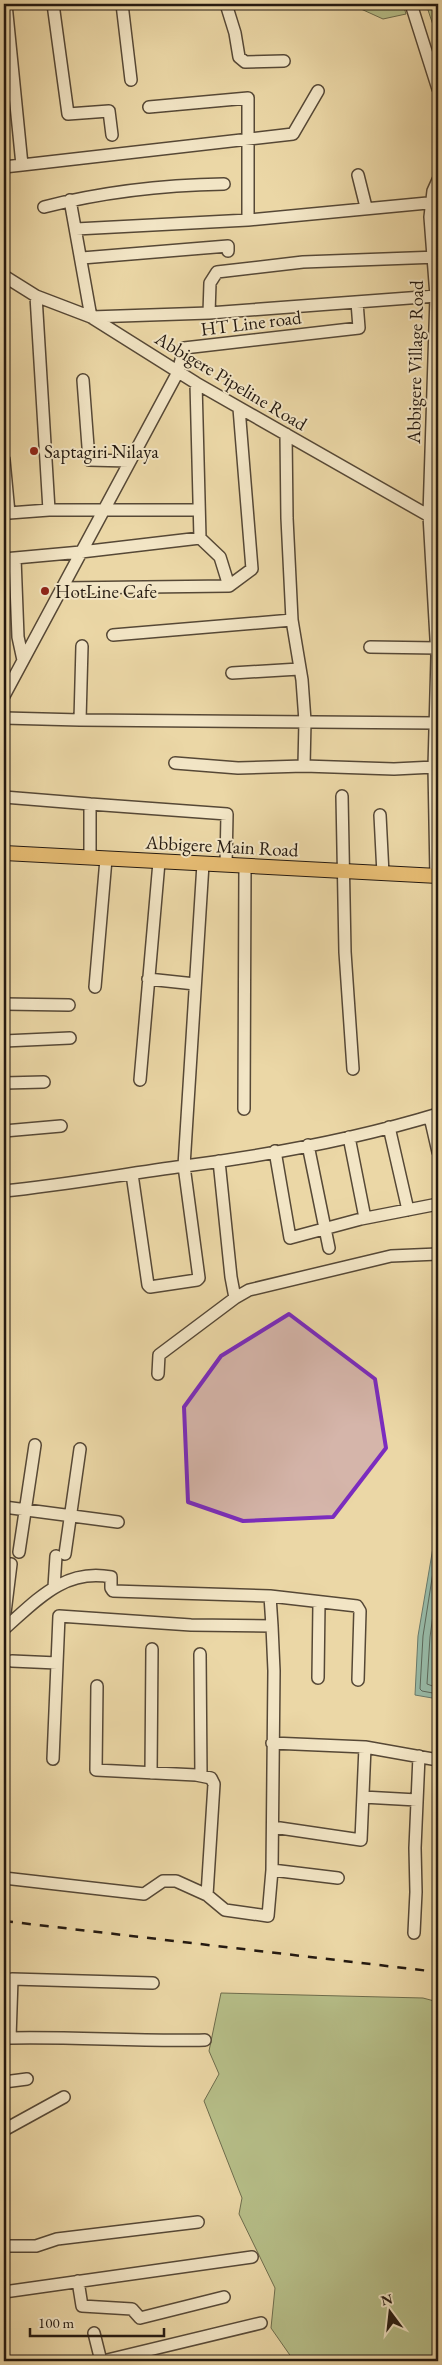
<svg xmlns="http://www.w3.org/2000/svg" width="442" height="2365" font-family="'EB Garamond',serif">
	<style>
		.green { fill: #b6be88; stroke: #6d6c4c }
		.water { fill: #98baa7; stroke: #6a7a6b }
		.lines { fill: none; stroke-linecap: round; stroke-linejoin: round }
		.shore { stroke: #5e6a5c; stroke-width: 1 }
		.minor-casing { stroke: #564836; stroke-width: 14 }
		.major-casing { stroke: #241910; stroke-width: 16 }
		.minor { stroke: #f2e5c5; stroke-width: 11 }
		.major { stroke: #e6bc73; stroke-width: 14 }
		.rail { stroke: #241910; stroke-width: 2.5; stroke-dasharray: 9 9; stroke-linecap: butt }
		.marked { fill: #7b2cbf; fill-opacity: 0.2; stroke: #7b2cbf; stroke-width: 4; stroke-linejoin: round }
		.poi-dot { fill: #8f2418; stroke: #f2e5c5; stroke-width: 2 }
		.labels { text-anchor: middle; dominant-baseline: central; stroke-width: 4; stroke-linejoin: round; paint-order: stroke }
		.street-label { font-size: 19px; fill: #241910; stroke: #f2e5c5 }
		.poi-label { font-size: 19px; fill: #241910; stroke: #f2e5c5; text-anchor: start }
	</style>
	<rect width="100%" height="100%" fill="#ebd7a6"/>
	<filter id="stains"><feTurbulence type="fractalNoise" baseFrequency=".004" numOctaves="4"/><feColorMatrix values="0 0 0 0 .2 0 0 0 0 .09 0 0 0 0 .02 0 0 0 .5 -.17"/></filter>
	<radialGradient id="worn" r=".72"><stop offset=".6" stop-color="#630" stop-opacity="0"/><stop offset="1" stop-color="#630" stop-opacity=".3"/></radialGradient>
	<path class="green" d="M350,4H403L406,14L383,19Z
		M426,4H438V30L435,31Z
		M221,1993L423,1998L438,2002V2361H294L271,2328L275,2288L239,2214L242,2198L204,2101L219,2074L209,2051Z"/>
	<path class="water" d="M438,1518V1699L415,1695L418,1636Z"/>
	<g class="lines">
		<path class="shore" d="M438,1540L423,1636L420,1689L422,1691L438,1694
			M438,1578L430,1637L427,1684L438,1688
			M438,1630L434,1677L438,1680"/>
		<defs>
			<path id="minor" d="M53,4L68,114L109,111L112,135
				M122,4L131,80
				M226,4L235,33L239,57L245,62L284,61
				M411,4L438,89
				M149,107L248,98V220
				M22,165L293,134L318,91
				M4,167L22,165L6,4
				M358,175L366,207
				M70,200L91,317L209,313L210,283L217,272L303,262L438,257
				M44,207C102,192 164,185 224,184
				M76,229L248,220L438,202
				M82,258L228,246V251
				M4,276L36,296L91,317L196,383L438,521
				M209,313L436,296
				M83,380L89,460L129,461
				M286,434L287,518L292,620L302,680L305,721L304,766
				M4,460L9,513H4
				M49,510H198
				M9,513L49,510L36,296
				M15,558L18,637L23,660
				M4,559L81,552L200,538L196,383
				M229,586L252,569L239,408
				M62,588L229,586L220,557L200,538
				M113,635L292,620
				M370,647L437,648
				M232,673L299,669
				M4,696L178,372L184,348L359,328L357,302
				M4,718L80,720L82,646
				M80,720L434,723
				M175,763L238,768L304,766L394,769L434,767
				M342,796L345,952L353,1069
				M4,797L90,804V858
				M90,804L227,814L226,865
				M380,815L383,874
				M436,876L434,767L437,656L429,515L436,296L430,217L433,191L438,180
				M148,979L195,984
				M95,987L106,859
				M4,1004L69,1005
				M4,1041L70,1038
				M140,1080L159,862
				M4,1083L44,1082
				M244,1109L245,866
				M430,1117L438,1152
				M389,1127L408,1210
				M4,1131L61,1126
				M349,1137L365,1218
				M308,1145L329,1248
				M275,1151L290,1238L361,1219L438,1204
				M132,1174L148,1285L150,1287L197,1280L199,1278L184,1166L203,864
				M4,1191C65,1185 124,1174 185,1166C270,1155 356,1139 438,1114
				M235,1298L249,1290L391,1256L438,1254
				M158,1374L159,1355L235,1298L231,1277L219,1161
				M4,1507L118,1522
				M19,1552L35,1445
				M65,1554L80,1449
				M54,1587L56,1556
				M270,1596L272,1626
				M4,1621L11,1564
				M4,1629C36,1601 64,1568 111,1577V1588L113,1591L270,1596L357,1606L360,1611L358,1680
				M200,1654L201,1776
				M12,1661L57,1663
				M318,1678L319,1603
				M97,1686L96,1770L196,1775L211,1778L214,1784L207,1895
				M272,1743L365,1747L438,1760
				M53,1759L59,1616L191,1625L272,1626L274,1671L272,1870L338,1878
				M151,1773L152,1649
				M363,1797L417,1800
				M273,1827L361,1840L365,1747
				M4,1878L144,1894L163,1881H176L207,1895L225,1910L268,1916L272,1870
				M414,1933L416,1892L415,1848L419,1756
				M4,2038C71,2036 138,2042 205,2040
				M10,2038L12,1979L153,1983
				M4,2082L27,2079
				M4,2130L64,2097
				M4,2246H36L57,2239L198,2222
				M78,2281L82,2306L132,2309L140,2318L224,2297
				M4,2292L252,2257
				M94,2333L101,2361
				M103,2361L261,2323"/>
			<path id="major" d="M4,853L438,876"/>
		</defs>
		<use href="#minor" class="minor-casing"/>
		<use href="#major" class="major-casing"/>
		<use href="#minor" class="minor"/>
		<use href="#major" class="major"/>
		<path class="rail" d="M4,1921L438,1972"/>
	</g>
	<path class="marked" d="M289,1314L375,1379L386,1448L333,1517L243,1521L188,1502L184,1407L221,1356Z"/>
	<g class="poi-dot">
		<circle cx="34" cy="451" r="5"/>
		<circle cx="45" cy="591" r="5"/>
	</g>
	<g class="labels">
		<g class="street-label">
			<text transform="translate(251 323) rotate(-7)">HT Line road</text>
			<text transform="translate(415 362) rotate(-89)">Abbigere Village Road</text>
			<text transform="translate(231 381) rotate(31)">Abbigere Pipeline Road</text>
			<text transform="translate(222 846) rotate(3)">Abbigere Main Road</text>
		</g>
		<g class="poi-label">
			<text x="44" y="451">Saptagiri Nilaya</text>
			<text x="55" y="591">HotLine Cafe</text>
		</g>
	</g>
	<rect width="442" height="2365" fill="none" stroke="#ebd7a6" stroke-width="20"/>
	<rect x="5" y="5" width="432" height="2355" fill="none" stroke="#241910" stroke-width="2.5"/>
	<rect x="10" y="10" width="422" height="2345" fill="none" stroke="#241910"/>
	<g transform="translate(390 2312) rotate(345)" stroke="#f2e5c5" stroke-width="4" paint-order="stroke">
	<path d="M0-4L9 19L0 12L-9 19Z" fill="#241910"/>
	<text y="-8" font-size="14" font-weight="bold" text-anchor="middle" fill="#241910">N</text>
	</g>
	<path d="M30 2328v8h134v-8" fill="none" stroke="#241910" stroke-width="2.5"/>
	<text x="38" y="2328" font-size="15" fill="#241910" stroke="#f2e5c5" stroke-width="4" paint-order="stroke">100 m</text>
	<rect width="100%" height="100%" filter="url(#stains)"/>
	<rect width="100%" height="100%" fill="url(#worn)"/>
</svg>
